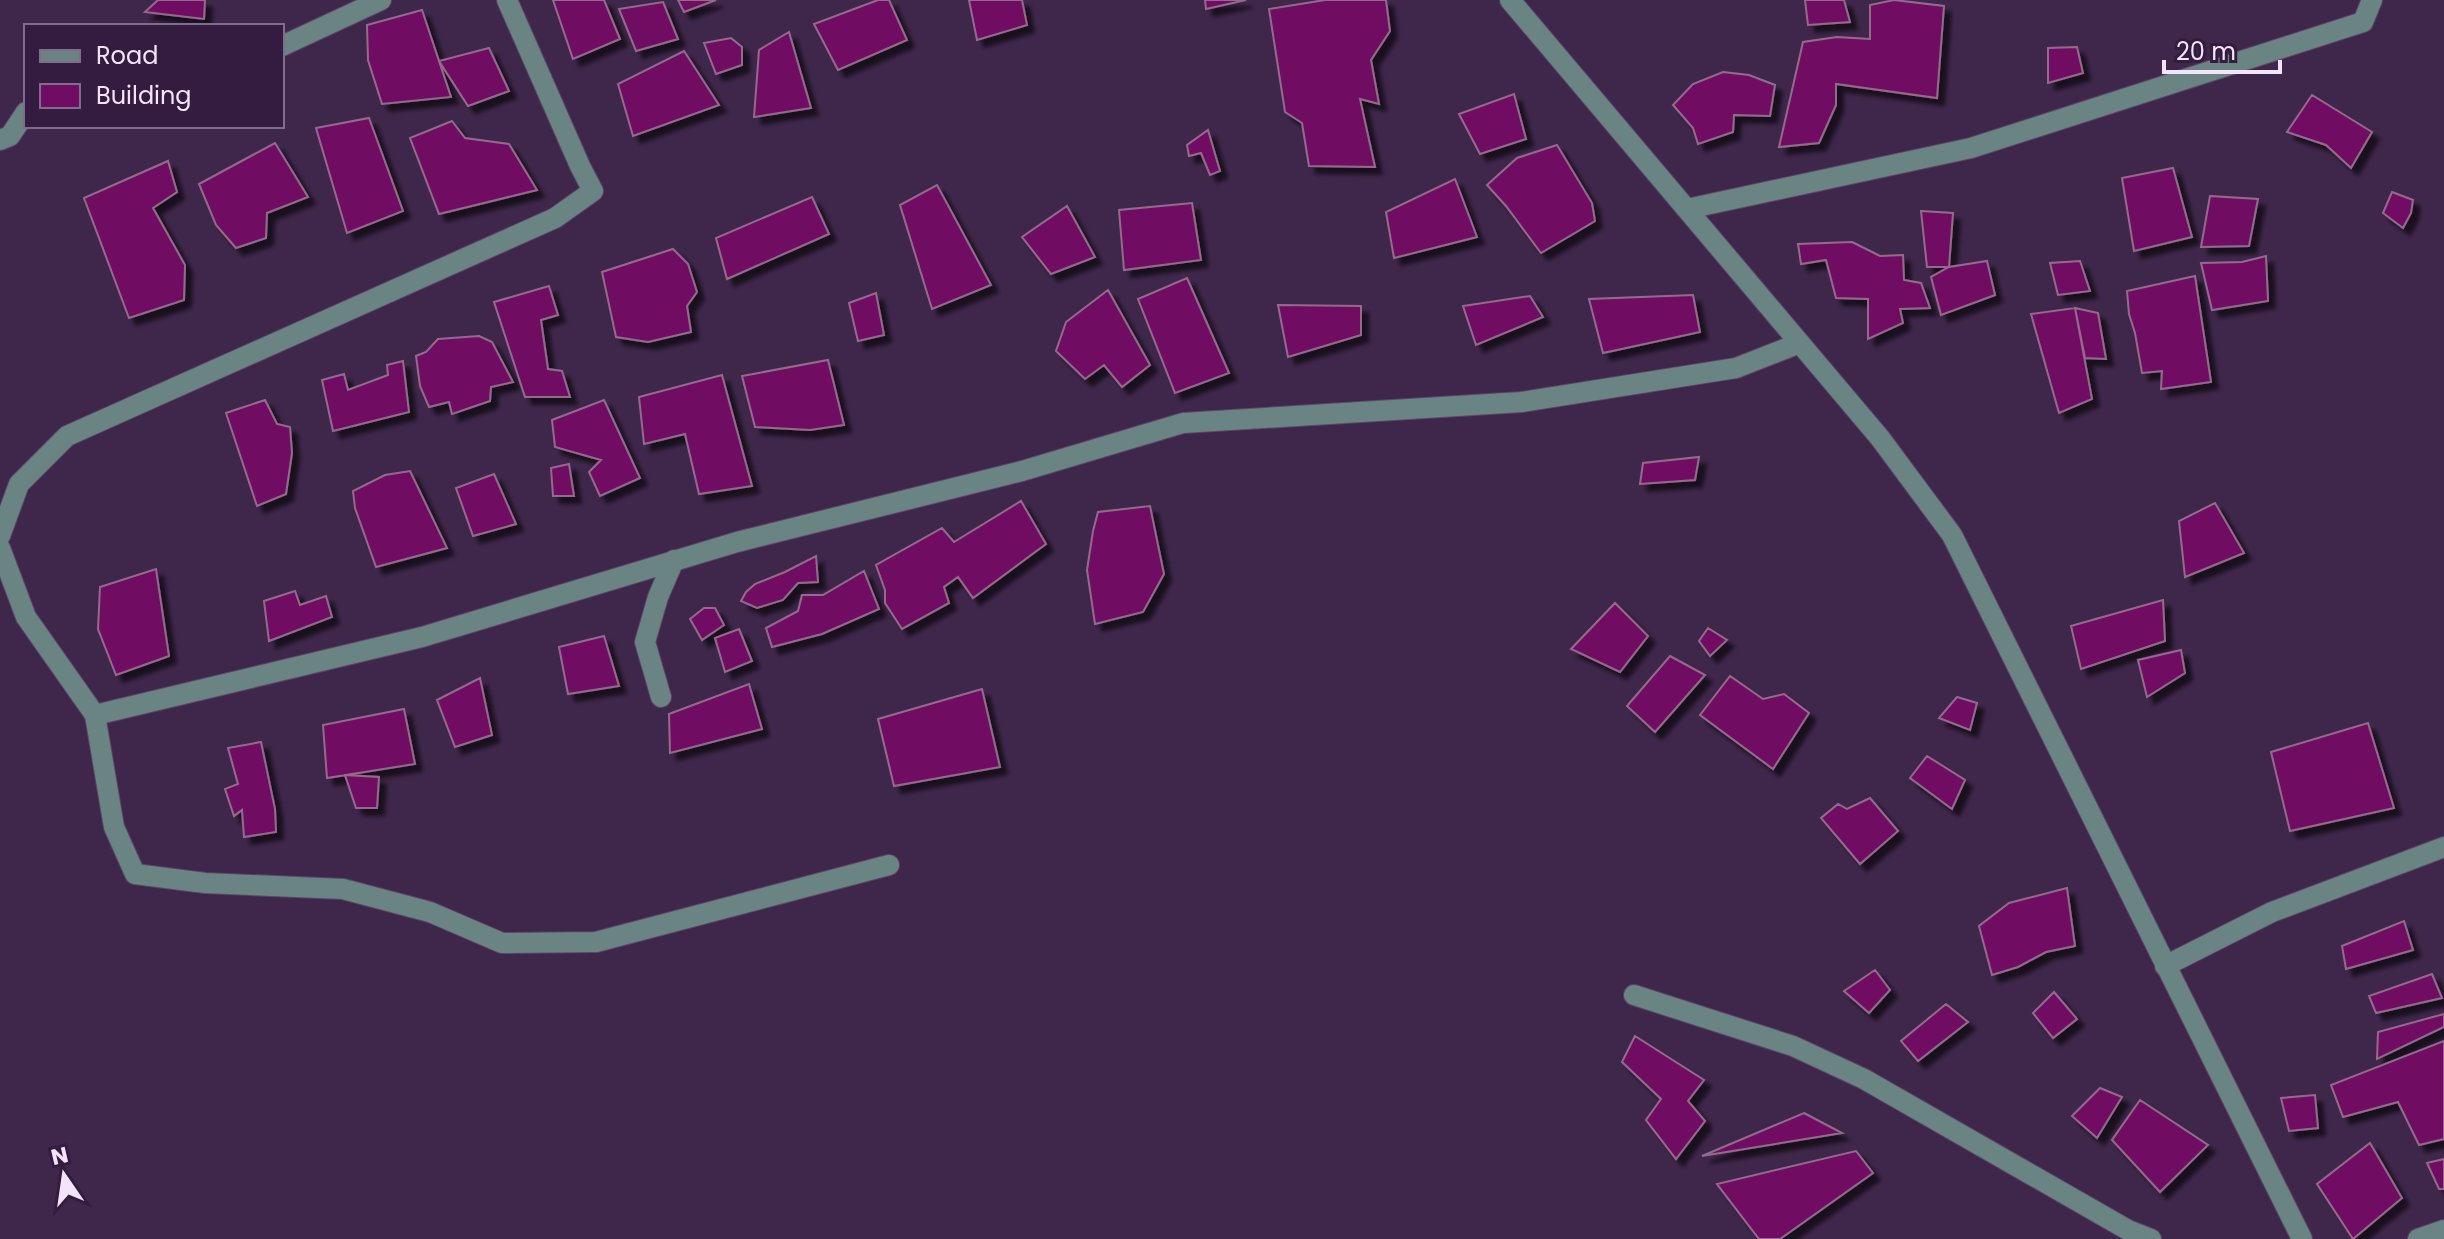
<svg xmlns="http://www.w3.org/2000/svg" width="2444" height="1239" font-family="Poppins,sans-serif">
	<style>
		.building { fill: #6f0d64; stroke: #946b8c; stroke-width: 2; filter: url(#shadow) }
		.lines { fill: none; stroke-linecap: round; stroke-linejoin: round }
		.minor-casing { stroke: #5c4567; stroke-width: 22 }
		.minor { stroke: #698483; stroke-width: 20 }
	</style>
	<defs>
		<filter id="shadow"><feDropShadow dx="7" dy="7" stdDeviation="2" flood-color="#0009"/></filter>
	</defs>
	<rect width="100%" height="100%" fill="#3f274b"/>
	<path class="building" d="M158,0H205L204,19L145,12Z
		M553,0H604L620,39L573,59Z
		M678,0H716L684,12Z
		M878,0H889L907,40L838,70L814,24Z
		M969,0H1022L1027,25L977,40Z
		M1205,0H1246L1206,9Z
		M1325,0H1386L1390,31L1371,60L1379,104L1360,99L1375,167L1309,166L1302,123L1285,112L1269,9Z
		M1805,0H1844L1850,22L1808,25Z
		M1894,0L1944,6L1937,98L1836,84V105L1819,143L1779,147L1803,42L1837,37L1870,39V5Z
		M663,2L678,39L636,51L619,9Z
		M422,10L451,97L382,104L368,60L367,25Z
		M789,32L811,108L754,117L759,50Z
		M731,38L742,47V65L716,74L704,43Z
		M2077,47L2083,73L2048,83V48Z
		M489,48L509,91L468,106L439,61Z
		M684,51L719,105L633,136L618,84Z
		M1723,72L1749,75L1775,85L1770,116L1734,115L1733,132L1698,144L1693,128L1673,105L1693,84Z
		M1514,94L1526,139L1480,154L1459,114Z
		M2312,95L2372,132L2351,168L2326,145L2287,132Z
		M369,118L403,211L347,233L316,128Z
		M452,121L465,138L509,144L537,190L439,214L410,138Z
		M1208,130L1220,171L1210,175L1201,153L1189,156L1187,145Z
		M275,143L308,197L267,213L266,238L236,248L216,225L199,184Z
		M1557,145L1592,203L1595,221L1541,253L1506,206L1487,185L1517,158Z
		M168,161L177,192L153,208L185,265L184,300L129,318L84,198Z
		M2173,168L2192,237L2134,251L2122,178Z
		M1455,179L1477,237L1394,258L1386,212Z
		M937,185L991,285L932,309L900,205Z
		M2392,192L2413,200L2411,213L2403,228L2383,213Z
		M2210,196L2258,199L2249,246L2201,247Z
		M812,197L829,234L727,279L716,238Z
		M1192,203L1201,260L1124,270L1119,210Z
		M1067,206L1095,257L1051,274L1022,237Z
		M1921,211L1953,213L1949,267H1927Z
		M1852,242L1880,256L1903,255L1904,280L1921,283L1930,308L1900,309L1903,323L1868,339V299L1836,298L1826,260L1801,264L1798,244Z
		M673,249L688,264L697,292L687,306L691,332L648,342L616,337L602,272Z
		M2266,256L2268,301L2212,310L2201,263L2242,262Z
		M1987,261L1995,295L1941,315L1931,277L1949,267Z
		M2080,261L2090,291L2058,295L2050,263Z
		M2195,276L2211,382L2161,389L2162,371L2142,373L2135,333L2129,314L2127,291Z
		M1187,278L1229,373L1175,393L1138,299Z
		M549,286L558,315L541,320L548,369L562,371L570,397H525L494,302Z
		M1108,290L1150,365L1122,387L1104,365L1085,379L1056,351L1066,322Z
		M876,293L884,335L858,341L849,303Z
		M1693,295L1700,332L1603,353L1589,299Z
		M1530,296L1543,317L1476,345L1463,306Z
		M1278,305L1361,306V335L1288,357Z
		M2075,308L2092,399L2059,413L2031,314Z
		M2075,308L2098,313L2106,359L2085,358Z
		M479,336L492,342L513,382L491,387L490,401L452,414L449,402L429,407L420,386L416,356L426,352L438,339Z
		M828,360L844,425L810,430L755,427L742,376Z
		M403,361L409,412L333,431L322,380L344,374L348,390L388,375L387,365Z
		M722,375L752,486L699,494L685,434L644,444L639,397Z
		M265,400L277,424L290,427L292,453L286,494L257,506L226,413Z
		M604,400L640,478L600,496L589,472L601,460L555,447L552,420Z
		M1699,457L1695,480L1640,484L1643,463Z
		M569,464L574,496H553L551,468Z
		M410,471L447,548L376,567L355,508L353,491L385,475Z
		M494,474L516,524L473,536L456,488Z
		M1021,501L1046,544L973,598L958,577L944,587L949,603L902,629L885,603V590L876,565L942,528L954,542Z
		M2215,503L2244,553L2185,577L2179,521Z
		M1150,506L1164,574L1143,612L1095,624L1087,570L1093,531L1098,512Z
		M816,556L818,582L798,583L783,600L757,608L741,601L746,592L755,584L785,572Z
		M156,569L169,656L116,675L98,629L100,587Z
		M864,571L879,609L822,634L772,647L766,628L798,611L802,595H823Z
		M295,591L300,605L326,596L332,617L269,641L264,601Z
		M2163,600L2165,641L2081,669L2071,626Z
		M1615,603L1648,636L1620,672L1571,649Z
		M704,608H715L724,625L702,640L690,619Z
		M1708,628L1727,640L1710,656L1699,641Z
		M739,629L752,661L725,672L715,638Z
		M604,636L619,686L568,694L559,647Z
		M2181,650L2185,673L2147,697L2138,660Z
		M1670,656L1705,675L1655,732L1627,706Z
		M1730,676L1763,699L1784,694L1809,713L1773,769L1700,715Z
		M480,678L492,735L455,747L437,700Z
		M749,684L762,729L670,753L669,714Z
		M982,689L1000,767L894,786L878,719Z
		M1957,697L1977,703L1970,730L1939,718Z
		M404,709L415,764L327,778L323,725Z
		M2368,723L2394,808L2290,831L2271,752Z
		M261,742L275,809L276,832L244,837L242,810L234,816L225,789L238,784L228,748Z
		M1927,756L1965,780L1952,809L1910,778Z
		M345,775L379,777L377,808H356Z
		M1870,798L1898,831L1860,864L1821,818L1838,804L1847,809Z
		M2067,888L2075,946L2046,952L2018,967L1992,975L1979,926L2009,903Z
		M2404,921L2413,950L2346,969L2342,946Z
		M1875,970L1890,990L1869,1013L1844,991Z
		M2432,974L2442,998L2376,1013L2369,996Z
		M2054,992L2077,1019L2053,1038L2033,1013Z
		M1946,1004L1968,1022L1918,1061L1901,1041Z
		M2444,1014V1027L2377,1059L2378,1032Z
		M1635,1036L1704,1080L1688,1101L1705,1121L1676,1159L1646,1120L1661,1099L1622,1062Z
		M2444,1041V1139L2419,1145L2398,1102L2343,1117L2331,1085Z
		M2100,1088L2122,1097L2097,1138L2072,1116Z
		M2315,1095L2318,1128L2289,1131L2281,1098Z
		M2140,1100L2208,1145L2160,1192L2112,1140Z
		M1804,1113L1842,1133L1702,1156Z
		M2370,1143L2402,1198L2353,1239L2317,1184Z
		M1856,1151L1873,1173L1780,1239H1759L1717,1184Z
		M2444,1159V1189H2439L2427,1163Z"/>
	<g class="lines">
		<defs>
			<path id="minor" d="M1510,0L1880,438L1952,535L2302,1239
				M282,46L381,0
				M0,140L10,136L26,112
				M1687,209L1971,148L2363,22L2372,0
				M0,536L19,484L67,436L555,218L593,191L580,166L507,0
				M0,548L26,617L95,715L114,827L135,874L205,883L343,889L430,912L502,943L596,942L889,865
				M661,697L645,642L658,597L674,560
				M95,715L422,637L737,542L1022,471L1183,423L1522,402L1736,368L1800,343
				M2165,966L2272,912L2444,847
				M1634,995L1793,1046L1864,1079L2128,1230L2151,1239
				M2418,1239L2444,1230"/>
		</defs>
		<use href="#minor" class="minor-casing"/>
		<use href="#minor" class="minor"/>
	</g>
	<rect x="24" y="24" width="260" height="104" fill="#341c40" stroke="#806c8b" stroke-width="2"/>
	<rect x="40" y="50" width="40" height="12" fill="#698483" stroke="#806c8b" stroke-width="2"/>
	<text x="96" y="64" font-size="24" fill="#f3e4fb">Road</text>
	<rect x="40" y="84" width="40" height="24" fill="#6f0d64" stroke="#806c8b" stroke-width="2"/>
	<text x="96" y="104" font-size="24" fill="#f3e4fb">Building</text>
	<g transform="translate(64 1175) rotate(347)" stroke="#341c40" stroke-width="6" paint-order="stroke">
	<path d="M0-6L14 30L0 20L-14 30Z" fill="#f3e4fb"/>
	<text y="-12" font-size="22" font-weight="bold" text-anchor="middle" fill="#f3e4fb">N</text>
	</g>
	<path d="M2164 60v12h116v-12" fill="none" stroke="#f3e4fb" stroke-width="4"/>
	<text x="2176" y="60" font-size="24" fill="#f3e4fb" stroke="#341c40" stroke-width="6" paint-order="stroke">20 m</text>
</svg>
